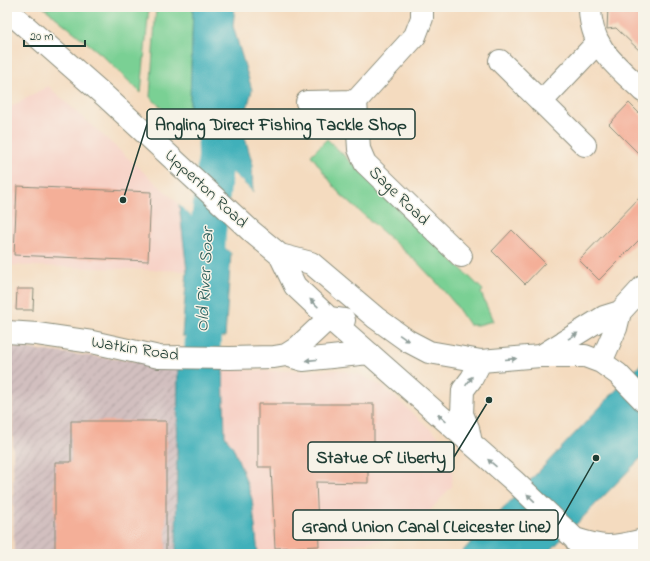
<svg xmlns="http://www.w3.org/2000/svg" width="650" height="561" font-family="'Indie Flower',sans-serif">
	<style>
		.built { fill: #f7d1c6 }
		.industrial { fill: url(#industrial-furrows) }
		.grass { fill: #7ad094; stroke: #4c8664 }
		.water { fill: #40b0ba; stroke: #307677 }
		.pier { fill: #f4dbbf }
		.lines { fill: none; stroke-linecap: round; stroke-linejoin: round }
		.river { stroke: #40b0ba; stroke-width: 36 }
		.building { fill: #f4af98 }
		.minor-casing { stroke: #8a8c7a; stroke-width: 24 }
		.minor { stroke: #fff; stroke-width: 22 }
		.oneway { fill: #8f9e9a }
		.labels { text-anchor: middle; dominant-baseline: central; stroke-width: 3; stroke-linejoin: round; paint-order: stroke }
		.street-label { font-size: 17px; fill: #1f3d34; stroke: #f7f3e8 }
		.water-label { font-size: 18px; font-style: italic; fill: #275a56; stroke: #f7f3e8 }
		.leader { fill: none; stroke: #1f3d34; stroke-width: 1.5 }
		.callout-dot { fill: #1f3d34; stroke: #f7f3e8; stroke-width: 1.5 }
		.callout { fill: #f7f3e8; stroke: #1f3d34; stroke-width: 1.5 }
		.callout-label { font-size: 18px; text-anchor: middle; font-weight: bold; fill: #1f3d34 }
	</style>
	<defs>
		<pattern id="industrial-furrows" width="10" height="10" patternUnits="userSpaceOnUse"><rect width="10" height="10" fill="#d2bfbf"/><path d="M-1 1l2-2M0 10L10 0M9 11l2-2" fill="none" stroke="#aa9c9c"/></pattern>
	</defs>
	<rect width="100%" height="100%" fill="#f7f3e8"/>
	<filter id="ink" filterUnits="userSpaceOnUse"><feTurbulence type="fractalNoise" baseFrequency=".025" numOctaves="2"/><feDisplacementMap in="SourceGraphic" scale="8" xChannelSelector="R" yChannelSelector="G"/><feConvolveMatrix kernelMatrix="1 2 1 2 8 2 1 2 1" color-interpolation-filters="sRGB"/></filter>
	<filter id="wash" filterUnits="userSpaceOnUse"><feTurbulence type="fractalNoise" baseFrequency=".012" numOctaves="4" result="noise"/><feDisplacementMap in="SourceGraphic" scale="16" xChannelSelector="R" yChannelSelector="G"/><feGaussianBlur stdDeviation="0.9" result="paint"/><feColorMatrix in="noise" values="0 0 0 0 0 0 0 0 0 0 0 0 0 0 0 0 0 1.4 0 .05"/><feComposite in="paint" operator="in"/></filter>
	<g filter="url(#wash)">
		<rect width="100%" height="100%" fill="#f4dbbf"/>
		<path class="built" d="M48,86L179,204L187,271L7,265L8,126L7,109Z
			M223,369L265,371L339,370L361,375L383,387L445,442L453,455L452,486L417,525L398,538L277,554H258L252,499L243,472L233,447L225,436Z"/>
		<path class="industrial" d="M12,347L178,366L176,554H14Z"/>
		<path class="grass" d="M43,7H149L141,93L101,54Z
			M156,7H193L189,133L150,97Z
			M327,139L483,290L481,293L493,321L478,325H469L455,304L438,284L418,263L339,193L311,155Z"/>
		<path class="water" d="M193,7H235L233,26L252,90L245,116V138L252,162L253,192L189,133Z
			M179,204L231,253L225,337L182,336L187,271Z
			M643,362V456L547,554H460Z
			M178,366L223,369L225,436L233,447L243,472L252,499L258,554H176Z"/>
		<path class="pier" d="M187,131L216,157L254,193H251L188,135Z
			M179,202L232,252L233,255L177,203Z"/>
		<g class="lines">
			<path class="river" d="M200,397L208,232L216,157L215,108"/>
		</g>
		<g id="blocks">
			<path class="building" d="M608,7H643V54L616,28L607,29Z
				M629,103L643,117V158L609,124Z
				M17,186L151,192L148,261L14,255Z
				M643,194V236L599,280L579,260Z
				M512,230L545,263L525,284L492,251Z
				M17,289H34L33,310H16Z
				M258,404H374V468H368V483L316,482L319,546L275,548L271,467H258Z
				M71,421H166V554H55V462H71Z"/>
		</g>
	</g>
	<g filter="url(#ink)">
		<use href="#blocks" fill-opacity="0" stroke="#8a8c7a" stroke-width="1"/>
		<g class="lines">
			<defs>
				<path id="minor" d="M422,7V18L415,36L356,101L359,149L365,163L461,256
					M590,7C590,48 616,65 643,91
					M7,10L105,96L252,232L280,255L295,286L329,318L514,481L575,539L584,554
					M500,61L585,145
					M307,102L356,101
					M541,102L597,43
					M280,255L311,263L376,318L408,341L429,352L481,361L540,356H585L601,362L618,374L643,400
					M7,332L37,334L92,342L159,357L230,358L274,357L286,355L297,348L329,318L344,320
					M286,355L303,360L369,353
					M541,356L604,317L620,312
					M601,362L616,328L620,312L643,287
					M471,443L468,428L462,414L463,390L472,378L481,361
					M575,539C603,548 611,548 640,541"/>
			</defs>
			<use href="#minor" class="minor-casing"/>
			<use href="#minor" class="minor"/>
		</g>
		<defs><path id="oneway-solid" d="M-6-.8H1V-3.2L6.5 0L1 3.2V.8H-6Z"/></defs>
		<g class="oneway">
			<use href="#oneway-solid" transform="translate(314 303) rotate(-137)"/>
			<use href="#oneway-solid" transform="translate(573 336) rotate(-32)"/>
			<use href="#oneway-solid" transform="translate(404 338) rotate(35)"/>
			<use href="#oneway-solid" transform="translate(511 359) rotate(-5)"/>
			<use href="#oneway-solid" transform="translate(311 360) rotate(175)"/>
			<use href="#oneway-solid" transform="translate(469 381) rotate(-55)"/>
			<use href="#oneway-solid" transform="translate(442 418) rotate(-138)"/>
			<use href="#oneway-solid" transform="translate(492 463) rotate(-139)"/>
			<use href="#oneway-solid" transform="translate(531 498) rotate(-136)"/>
		</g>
	</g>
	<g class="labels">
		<g class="street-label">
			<text transform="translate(206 189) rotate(43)">Upperton Road</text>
			<text transform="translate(399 196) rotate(44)">Sage Road</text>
			<text transform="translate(135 349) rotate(9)">Watkin Road</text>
		</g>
		<g class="water-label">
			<text transform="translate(206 280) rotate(-87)">Old River Soar</text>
		</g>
	</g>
	<path class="leader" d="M123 200L147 124M489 400L454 457M596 458L558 525"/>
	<g class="callout-dot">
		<circle cx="123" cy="200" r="4"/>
		<circle cx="489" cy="400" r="4"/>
		<circle cx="596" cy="458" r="4"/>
	</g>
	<g class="callout">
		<rect x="147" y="109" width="268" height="30" rx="4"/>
		<rect x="308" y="442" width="146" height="30" rx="4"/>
		<rect x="293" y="510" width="265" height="30" rx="4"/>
	</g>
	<g class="callout-label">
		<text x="281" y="130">Angling Direct Fishing Tackle Shop</text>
		<text x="381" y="463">Statue Of Liberty</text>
		<text x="426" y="532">Grand Union Canal (Leicester Line)</text>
	</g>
	<rect width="650" height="561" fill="none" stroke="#f7f3e8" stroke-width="24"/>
	<path d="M24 40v6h61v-6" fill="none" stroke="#1f3d34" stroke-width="2"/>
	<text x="30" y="40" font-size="12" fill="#1f3d34" stroke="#f7f3e8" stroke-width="3" paint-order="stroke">20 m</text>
</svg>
